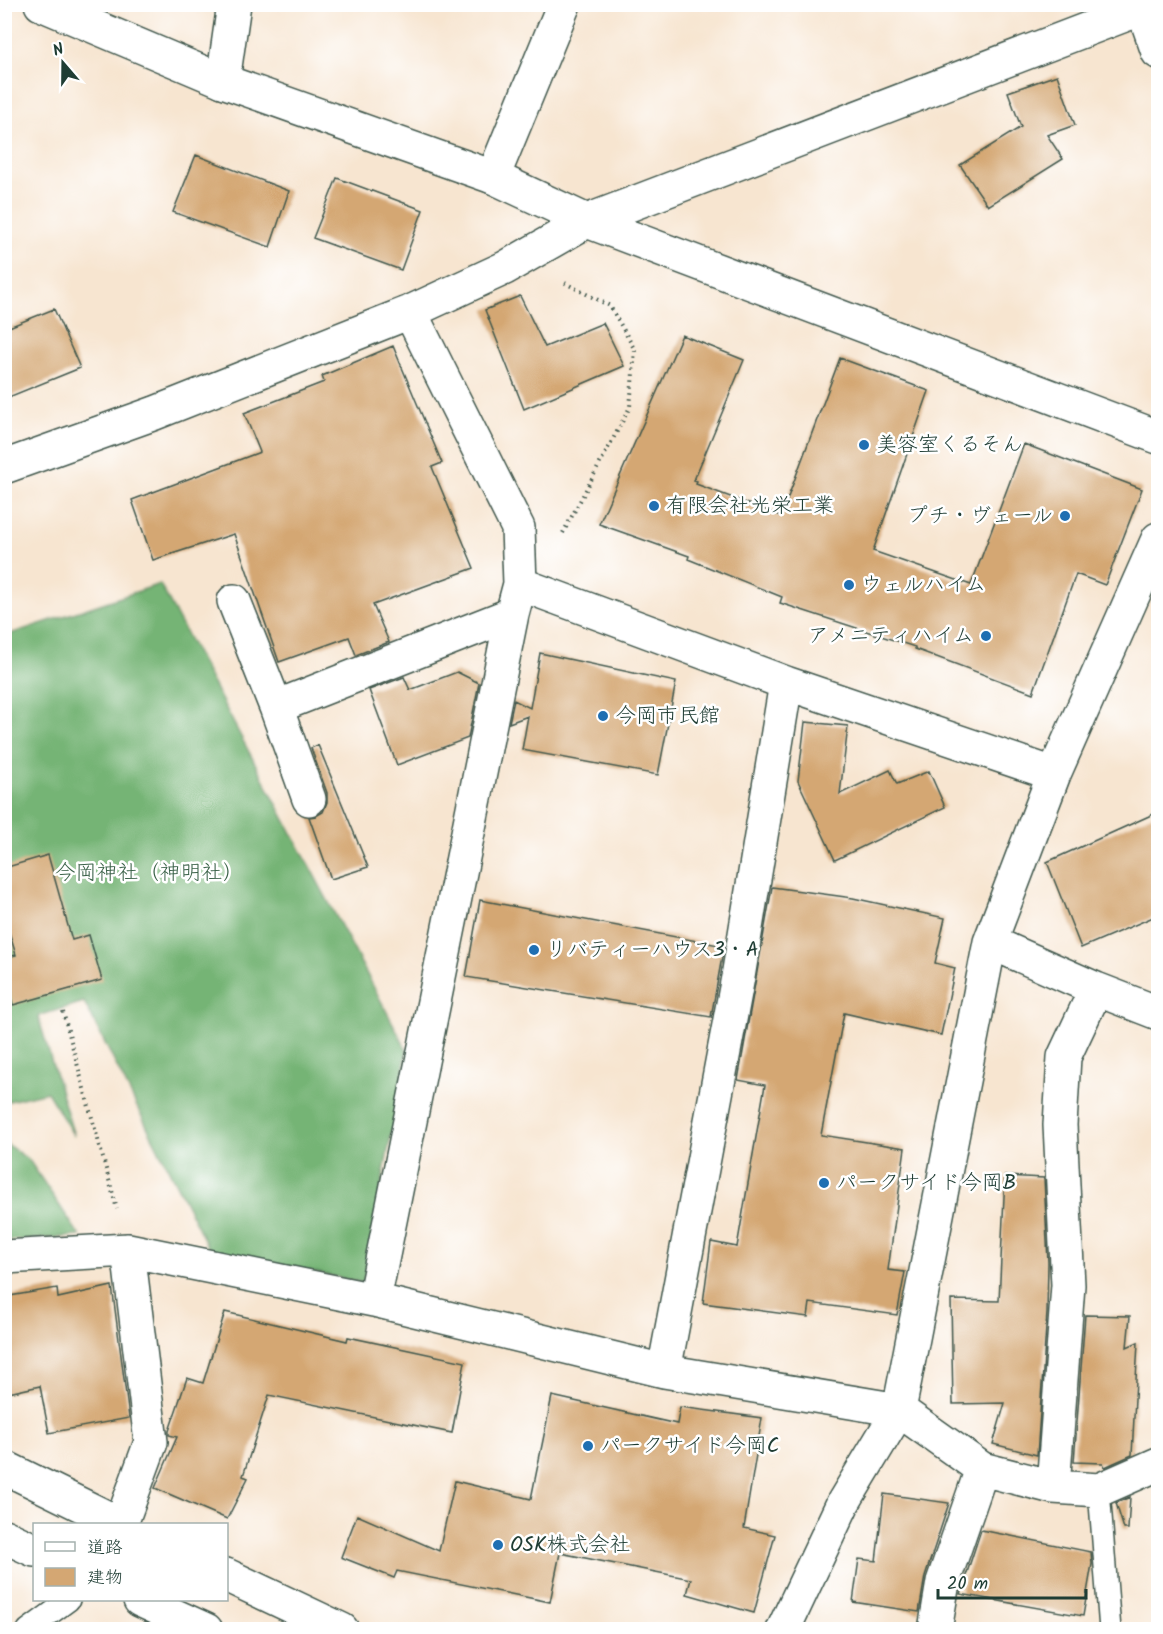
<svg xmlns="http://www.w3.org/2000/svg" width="1163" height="1634" font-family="Kalam,'Klee One',sans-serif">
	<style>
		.forest { fill: #74b475; stroke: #4a7854; stroke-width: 1.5 }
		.building { fill: #d4a773 }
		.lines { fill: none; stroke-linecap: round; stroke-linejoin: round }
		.service-casing { stroke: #3f564b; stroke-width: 24 }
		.minor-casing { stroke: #3f564b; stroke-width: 36 }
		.tertiary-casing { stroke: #3f564b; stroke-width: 36 }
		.trunk-casing { stroke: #3f564b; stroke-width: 36 }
		.path { stroke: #3f564b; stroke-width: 4; stroke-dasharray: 1.5 4.5; stroke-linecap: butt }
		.service { stroke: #fff; stroke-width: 21 }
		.minor { stroke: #fff; stroke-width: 33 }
		.tertiary { stroke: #fff; stroke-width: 33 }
		.trunk { stroke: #fff; stroke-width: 33 }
		.poi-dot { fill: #1f6fb2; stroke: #fff; stroke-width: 2 }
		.labels { text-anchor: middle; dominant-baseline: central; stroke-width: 5; stroke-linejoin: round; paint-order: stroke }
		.poi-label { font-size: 21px; fill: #1f3d34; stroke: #fff; text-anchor: start }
		.park-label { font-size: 21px; fill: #3b6249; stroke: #fff }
	</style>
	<rect width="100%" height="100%" fill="#fff"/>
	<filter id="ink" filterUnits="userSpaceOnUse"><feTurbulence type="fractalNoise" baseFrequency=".0167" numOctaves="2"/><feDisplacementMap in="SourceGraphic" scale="12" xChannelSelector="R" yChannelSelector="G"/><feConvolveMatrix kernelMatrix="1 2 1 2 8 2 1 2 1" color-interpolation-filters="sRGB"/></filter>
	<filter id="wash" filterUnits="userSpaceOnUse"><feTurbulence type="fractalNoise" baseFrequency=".008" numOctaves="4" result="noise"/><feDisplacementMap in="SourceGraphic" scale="24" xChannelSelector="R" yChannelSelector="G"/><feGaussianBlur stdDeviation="1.35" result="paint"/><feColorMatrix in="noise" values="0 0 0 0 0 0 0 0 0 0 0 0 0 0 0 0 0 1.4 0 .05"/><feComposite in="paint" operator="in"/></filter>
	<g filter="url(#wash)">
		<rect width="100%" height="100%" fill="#f7e5d0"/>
		<path class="forest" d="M160,584L407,1050L363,1283L209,1249L84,1002L38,1016L74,1136L47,1092L5,1102L4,636Z
			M5,1143L29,1160L80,1236L5,1241Z"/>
		<g id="blocks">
			<path class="building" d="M1057,75L1075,125L1047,135L1063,159L988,206L960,165L1021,127L1008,92Z
				M196,155L289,191L270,247L173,212Z
				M337,178L423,210L401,270L313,238Z
				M520,296L545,347L603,323L624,366L524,409L485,310Z
				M54,309L80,368L4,399V329Z
				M682,335L744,360L694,480L697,481L696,484L781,516L840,358L929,391L873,551L971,585L1024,444L1142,489L1105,585L1076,574L1033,693L915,649V647L780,603L782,597L688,559L689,556L599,524Z
				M393,346L442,463L432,467L474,568L373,605L389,642L356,655L349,637L279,662L234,534L153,560L132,500L260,452L244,413L324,382L322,376Z
				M540,653L676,682L658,775L522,750L528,716L509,723L514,700L530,708Z
				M457,672L479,683L468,738L397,765L369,690L404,677L410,690Z
				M805,722L848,726L840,794L890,770L897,784L929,771L945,807L835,860L798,781Z
				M318,745L368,867L331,879L309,817L316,816L323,812L327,802V793L311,748Z
				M1158,812V915L1081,948L1047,862Z
				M48,855L72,940L89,935L102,980L13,1005L4,974V958L16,955L4,915V868Z
				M772,887L853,898L945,918L935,963L955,968L941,1035L844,1013L821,1135L905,1148L888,1270L905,1272L897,1315L810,1303L808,1317L703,1303L711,1242L737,1247L765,1085L738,1080Z
				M480,900L724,946L711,1017L466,977Z
				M1005,1176L1044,1178L1048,1263L1047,1313L1037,1455L993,1444L1005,1403L953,1404L951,1300L999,1301Z
				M112,1286L129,1418L49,1433L40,1386L4,1394V1297L57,1288L58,1298Z
				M225,1312L347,1341L348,1337L465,1362L452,1433L269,1395L243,1476L248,1478L227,1519L155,1488L177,1437L169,1435V1431L187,1378L203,1383Z
				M1085,1315L1130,1316L1127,1347L1138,1342L1132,1455L1105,1467L1103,1463L1074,1462Z
				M552,1396L677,1424L680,1407L762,1418L744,1528L775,1535L754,1613L687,1594L691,1579L560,1553L550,1602L397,1571L394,1578L341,1557L357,1515L439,1551L455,1481L531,1499Z
				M884,1494L949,1503L925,1576L919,1612L853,1602L859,1559L876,1561Z
				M1130,1497L1128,1529H1124L1116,1503Z
				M981,1530L1091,1552L1092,1564L1083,1616L960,1594Z"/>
		</g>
	</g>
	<g filter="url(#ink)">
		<use href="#blocks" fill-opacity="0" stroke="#3f564b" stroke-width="1.5"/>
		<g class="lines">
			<defs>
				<path id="service" d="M1099,1490L1110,1630
					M28,1630L69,1600"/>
				<path id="minor" d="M1143,9L1158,52
					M223,81L234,4
					M493,177L564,4
					M410,312L518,528L520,584L786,683L1054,774
					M4,467L155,413L410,312L505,268L587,221L1153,4
					M1158,539L1054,774L990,942L899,1410L982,1469L1053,1487L1099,1490L1158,1464
					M520,584L512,614L374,1300L664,1371
					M234,601L276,707L309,799
					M276,707L512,614
					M990,942L1096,989L1158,1013
					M4,1257L128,1250L374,1300
					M1053,1487L1068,1285L1060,1125L1064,1057L1096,989
					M121,1524L151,1442L128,1250
					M783,1630L843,1503L899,1410L664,1371L738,977L786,683
					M935,1630L943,1582L982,1469"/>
				<path id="tertiary" d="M41,4L223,81L493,177L587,221L1158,437"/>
				<path id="trunk" d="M4,1467L120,1524
					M4,1536L34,1550
					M226,1575L342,1630
					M140,1600L206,1630"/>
			</defs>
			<use href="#service" class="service-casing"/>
			<use href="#minor" class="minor-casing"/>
			<use href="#tertiary" class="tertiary-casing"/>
			<use href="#trunk" class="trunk-casing"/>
			<path class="path" d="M563,533L630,407L635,350L610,306L565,283
				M63,1012L117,1209"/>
			<use href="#service" class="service"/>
			<use href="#minor" class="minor"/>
			<use href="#tertiary" class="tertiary"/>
			<use href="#trunk" class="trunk"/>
		</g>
	</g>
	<g class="poi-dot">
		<circle cx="864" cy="445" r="6"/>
		<circle cx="654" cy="506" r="6"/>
		<circle cx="1065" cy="516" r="6"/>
		<circle cx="849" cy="585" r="6"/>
		<circle cx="986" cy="636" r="6"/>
		<circle cx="603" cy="716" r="6"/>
		<circle cx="534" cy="950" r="6"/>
		<circle cx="824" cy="1183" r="6"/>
		<circle cx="588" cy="1446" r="6"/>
		<circle cx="498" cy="1545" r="6"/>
	</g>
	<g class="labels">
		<g class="poi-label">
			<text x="876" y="445">美容室くるそん</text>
			<text x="666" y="506">有限会社光栄工業</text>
			<text x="1053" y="516" text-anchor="end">プチ・ヴェール</text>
			<text x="861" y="585">ウェルハイム</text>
			<text x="974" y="636" text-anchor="end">アメニティハイム</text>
			<text x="615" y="716">今岡市民館</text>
			<text x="546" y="950">リバティーハウス3・A</text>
			<text x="836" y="1183">パークサイド今岡B</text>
			<text x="600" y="1446">パークサイド今岡C</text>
			<text x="510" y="1545">OSK株式会社</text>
		</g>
		<g class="park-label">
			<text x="149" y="873">今岡神社（神明社）</text>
		</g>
	</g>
	<rect width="1163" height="1634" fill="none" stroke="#fff" stroke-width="24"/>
	<rect x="33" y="1523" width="195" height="78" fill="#ffffff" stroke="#a5b1ae" stroke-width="1.5"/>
	<rect x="45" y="1542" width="30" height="9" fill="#ffffff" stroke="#a5b1ae" stroke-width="1.5"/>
	<text x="87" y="1553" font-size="18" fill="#1f3d34">道路</text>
	<rect x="45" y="1568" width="30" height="18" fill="#d4a773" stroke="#a5b1ae" stroke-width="1.5"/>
	<text x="87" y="1583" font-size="18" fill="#1f3d34">建物</text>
	<g transform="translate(63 63) rotate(340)" stroke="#ffffff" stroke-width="4.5" paint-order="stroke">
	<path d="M0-4.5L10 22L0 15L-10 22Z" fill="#1f3d34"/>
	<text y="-9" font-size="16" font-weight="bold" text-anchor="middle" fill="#1f3d34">N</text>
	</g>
	<path d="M938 1589v9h148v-9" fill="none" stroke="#1f3d34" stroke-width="3"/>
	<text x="947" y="1589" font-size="18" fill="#1f3d34" stroke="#ffffff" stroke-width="4.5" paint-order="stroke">20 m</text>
</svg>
